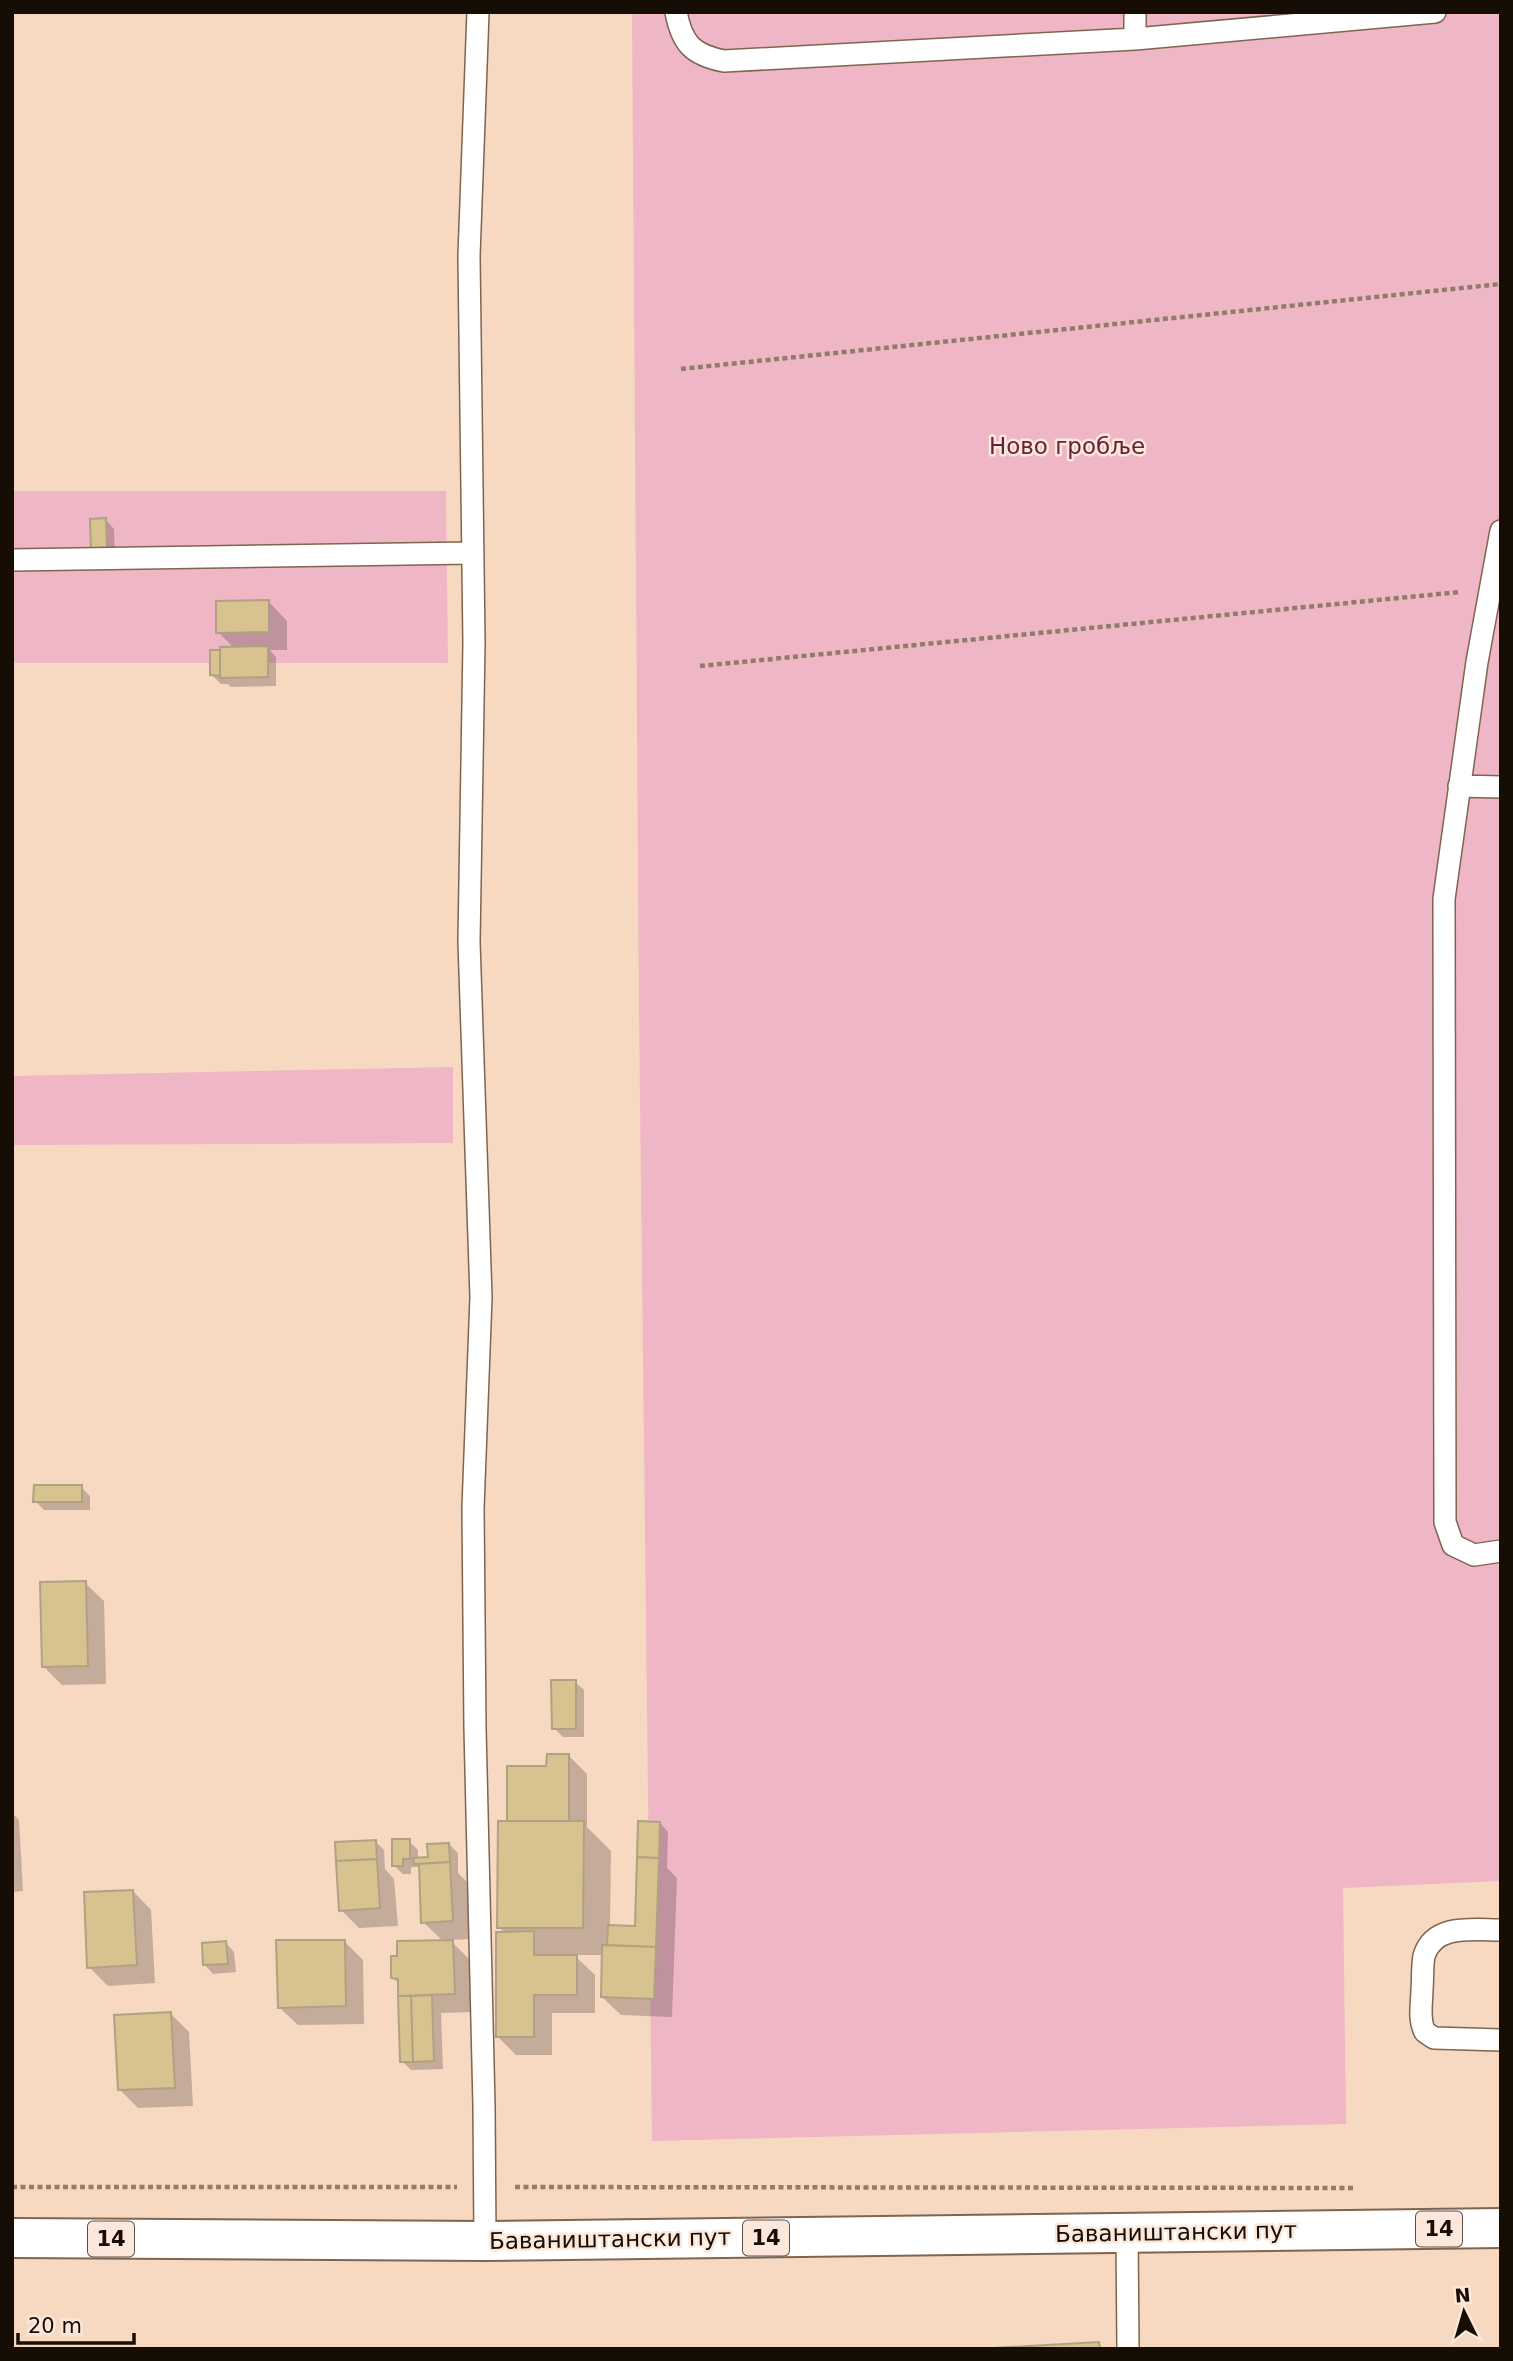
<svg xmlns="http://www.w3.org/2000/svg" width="1513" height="2361" font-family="'DejaVu Sans',sans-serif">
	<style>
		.green { fill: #efb7c5 }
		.shadow { fill: #0003 }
		.building { fill: #d8c390; stroke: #afa282; stroke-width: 2 }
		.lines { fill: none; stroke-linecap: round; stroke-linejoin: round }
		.lane-casing { stroke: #7f6450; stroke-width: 24 }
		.primary-casing { stroke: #7f6450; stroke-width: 42 }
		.path { stroke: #917c6c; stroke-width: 4.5; stroke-dasharray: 5 3.5; stroke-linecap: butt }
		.lane { stroke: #fff; stroke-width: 21 }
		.primary { stroke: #fff; stroke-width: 38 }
		.labels { text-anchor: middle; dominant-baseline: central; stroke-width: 5; stroke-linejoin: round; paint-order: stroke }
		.shield { fill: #fbe8da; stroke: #5b4f45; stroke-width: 2 }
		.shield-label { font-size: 21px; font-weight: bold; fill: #160d05 }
		.park-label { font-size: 23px; fill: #652139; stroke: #fbe8da }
		.street-label { font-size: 23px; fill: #160d05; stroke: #fbe8da }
	</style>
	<rect width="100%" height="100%" fill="#f7d8c1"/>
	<path class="green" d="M632,12H1501V1881L1343,1888L1346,2124L652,2141L639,1011Z
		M12,491H446L448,663H12Z
		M453,1067V1143L12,1145V1076Z"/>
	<path class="shadow" d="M106,520L114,529L115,559L93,551Z
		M269,602L287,621V650H270L276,657V686L231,687L228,684H221L212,675L234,648L218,632Z
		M81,1487L90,1496V1510H44L35,1501Z
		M85,1583L104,1601L106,1684L62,1685L43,1666Z
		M575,1682L584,1690V1737H563L554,1728Z
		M569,1756L587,1774V1827L611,1851L610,1927L637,1928L660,1823L668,1832L667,1868L677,1878L672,2017L621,2015L602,1997L603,1955H574L595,1975V2013H552V2055H516L497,2036L505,1933L499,1927L512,1823L548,1768Z
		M12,1813L19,1820L23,1891L12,1892Z
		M375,1841L384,1850L385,1869L394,1879L398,1926L359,1928L341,1910Z
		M409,1841L418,1850V1860L429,1859L449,1844L458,1853V1873L468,1883L471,1939L450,1940L471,1961L472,2012L441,2013L443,2069L411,2070L402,2061L400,1984L393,1978L444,1942L423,1922L419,1867H411V1874H403L394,1866Z
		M133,1891L151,1910L155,1983L108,1986L89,1967Z
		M12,1915L14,1961H12Z
		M344,1941L363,1960L364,2024L298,2025L279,2007Z
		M226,1943L234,1952L236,1972L213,1974L205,1965Z
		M171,2014L189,2032L193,2106L138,2108L119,2089Z"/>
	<path class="building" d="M106,518L107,551H91L90,519Z
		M269,600V632L216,633V601Z
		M268,646V677L220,678V647Z
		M210,650H220V676L210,675Z
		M34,1485H82V1502H33Z
		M86,1581L88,1666L42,1667L40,1582Z
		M551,1680H576V1729H552Z
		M547,1754H569V1821H507V1766H546Z
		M498,1821H584L583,1928H497Z
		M638,1821L660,1822L659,1858L637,1857Z
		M392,1839H410V1859H403V1866H392Z
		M376,1840L377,1859L336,1861L335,1842Z
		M449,1843L450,1862L414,1864L413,1858L428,1857L427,1844Z
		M637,1857L659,1858L656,1947L607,1945L608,1925L635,1926Z
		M377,1859L380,1908L339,1911L336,1861Z
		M450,1862L453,1921L421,1923L419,1864Z
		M133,1890L137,1965L87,1968L84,1892Z
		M534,1931V1955H577V1995H534V2037H496V1932Z
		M276,1940H345L346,2006L278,2008Z
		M453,1940L455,1994L398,1996V1979L391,1978V1956H397V1941Z
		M226,1941L228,1964L203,1965L202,1943Z
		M602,1945L656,1947L654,1999L601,1997Z
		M432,1995L434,2061L413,2062L411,1996Z
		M398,1996H411L413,2062H400Z
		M171,2012L175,2088L118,2090L114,2015Z
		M1099,2342L1100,2349H976Z"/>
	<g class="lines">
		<defs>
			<path id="lane" d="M478,12L469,256L474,643L469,942L481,1297L473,1508L475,1728L484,2106L485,2241
				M676,12C682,44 693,55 724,61L1135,39L1435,12
				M1135,12V39
				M1501,531L1477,662L1444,899L1445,1522L1453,1545L1474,1555L1501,1551
				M12,560L471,553
				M1459,786L1501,787
				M1501,1930C1474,1930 1434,1923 1424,1956C1422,1966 1423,1978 1422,1989C1422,2003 1418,2020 1425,2032L1434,2038L1501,2040
				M1127,2233L1128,2349"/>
			<path id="primary" d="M12,2238L485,2241L1501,2228"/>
		</defs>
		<use href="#lane" class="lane-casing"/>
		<use href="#primary" class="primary-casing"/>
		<path class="path" d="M681,369L1501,284
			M700,666L1460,592
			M12,2187H457
			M515,2187L1356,2188"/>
		<use href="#lane" class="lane"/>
		<use href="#primary" class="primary"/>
	</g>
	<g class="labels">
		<g class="shield">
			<rect x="1416" y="2211.5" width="46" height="35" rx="5"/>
			<rect x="743" y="2220.5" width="46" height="35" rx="5"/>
			<rect x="88" y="2221.5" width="46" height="35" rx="5"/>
		</g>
		<g class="shield-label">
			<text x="1439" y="2229">14</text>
			<text x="766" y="2238">14</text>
			<text x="111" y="2239">14</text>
		</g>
		<g class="park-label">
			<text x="1067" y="446">Ново гробље</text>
		</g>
		<g class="street-label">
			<text transform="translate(1176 2232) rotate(-1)">Баваништански пут</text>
			<text transform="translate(610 2239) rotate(-1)">Баваништански пут</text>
		</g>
	</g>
	<rect width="1513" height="2361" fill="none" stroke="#160d05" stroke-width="28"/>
	<g transform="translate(1464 2312) rotate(355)" stroke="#fbe8da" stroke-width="5" paint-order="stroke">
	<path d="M0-5L12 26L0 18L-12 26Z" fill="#160d05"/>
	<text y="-10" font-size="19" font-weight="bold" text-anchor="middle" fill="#160d05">N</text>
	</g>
	<path d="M18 2333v10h116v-10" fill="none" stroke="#160d05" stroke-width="3.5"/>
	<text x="28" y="2333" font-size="21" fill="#160d05" stroke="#fbe8da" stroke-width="5" paint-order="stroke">20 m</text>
</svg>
